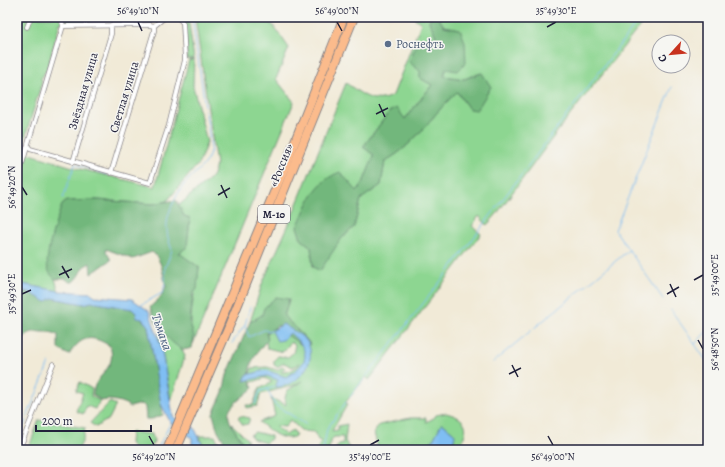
<svg xmlns="http://www.w3.org/2000/svg" width="725" height="467" font-family="Alegreya,serif">
	<style>
		.green { fill: #8dd691; stroke: #587c66 }
		.forest { fill: #72b77b; stroke: #4a6c5b }
		.water { fill: #7fbef3; stroke: #507097 }
		.lines { fill: none; stroke-linecap: round; stroke-linejoin: round }
		.stream { stroke: #7fbef3; stroke-width: 1 }
		.street-casing { stroke: #8a8689; stroke-width: 5.5 }
		.highway-casing { stroke: #8a8689; stroke-width: 10 }
		.street { stroke: #fff; stroke-width: 4 }
		.highway { stroke: #fbbb8c; stroke-width: 8 }
		.ticks { fill: none; stroke: #22223b; stroke-width: 1.5 }
		.service-dot { fill: #5c6f8a; stroke: #f6f6f2; stroke-width: 1.5 }
		.labels { text-anchor: middle; dominant-baseline: central; stroke-width: 3; stroke-linejoin: round; paint-order: stroke }
		.shield { fill: #f6f6f2; stroke: #626272; stroke-width: 1 }
		.shield-label { font-size: 11px; font-weight: bold; fill: #22223b }
		.service-label { font-size: 12px; fill: #4e5e75; stroke: #f6f6f2; text-anchor: start }
		.street-label { font-size: 12px; fill: #22223b; stroke: #f6f6f2 }
		.water-label { font-size: 13px; font-style: italic; fill: #43597b; stroke: #f6f6f2 }
		.neatline { fill: none; stroke: #22223b; stroke-width: 1.5 }
		.ticks-label { font-size: 10px; text-anchor: middle; fill: #22223b }
	</style>
	<rect width="100%" height="100%" fill="#f6f6f2"/>
	<filter id="ink" filterUnits="userSpaceOnUse"><feTurbulence type="fractalNoise" baseFrequency=".025" numOctaves="2"/><feDisplacementMap in="SourceGraphic" scale="8" xChannelSelector="R" yChannelSelector="G"/><feConvolveMatrix kernelMatrix="1 2 1 2 8 2 1 2 1" color-interpolation-filters="sRGB"/></filter>
	<filter id="wash" filterUnits="userSpaceOnUse"><feTurbulence type="fractalNoise" baseFrequency=".012" numOctaves="4" result="noise"/><feDisplacementMap in="SourceGraphic" scale="16" xChannelSelector="R" yChannelSelector="G"/><feGaussianBlur stdDeviation="0.9" result="paint"/><feColorMatrix in="noise" values="0 0 0 0 0 0 0 0 0 0 0 0 0 0 0 0 0 1.4 0 .05"/><feComposite in="paint" operator="in"/></filter>
	<g filter="url(#wash)">
		<rect width="100%" height="100%" fill="#f1ead7"/>
		<path class="green" d="M17,17H175L177,21L156,19L60,23L47,69L41,78L42,82L21,151L76,168L155,187L189,60H194L193,86L207,142L199,163L167,201L153,204L97,200L67,201L62,205L50,247L48,268L55,279L59,291L22,284L17,285Z
			M181,17H188L194,59H187L184,20Z
			M195,17H256L273,25L289,48L276,79L294,102L193,344C194,336 190,331 191,323C191,306 196,285 199,268L179,253L184,249L187,242L190,218L184,216L178,206L212,177L216,165Z
			M413,17H431L429,21L436,36L424,39L420,78L432,85L405,119L390,111L363,147L375,155L363,183L357,192L301,239L311,247L313,267L319,270L341,239L354,227L361,199L381,185L385,161C415,146 432,114 457,92L469,109L481,73L464,79L444,76L460,29L444,26L438,17H647L560,128L496,215L487,225L479,216L472,226L481,234L369,380L366,377L346,402L347,405L332,431L338,430V426L347,424L345,441L350,450H335L339,444L343,443V437H334L330,442L329,450H317L321,441L318,440L314,432L302,431L290,420L285,427L275,426L286,435L293,430L296,436C281,443 270,430 259,422L275,416L271,398L286,405L285,398L287,391L302,381L292,386L261,394L257,406L247,408L246,405H253L259,389L272,382L265,378L250,383L249,376L252,368L267,367L277,370L282,367L285,368L281,372C289,372 296,369 300,363L293,367L284,363L277,367L274,365V360L278,356L288,357L293,353L295,345L291,342L283,352L267,348L266,341L268,331L275,327V332L287,334L304,347L309,342L284,316L289,300L250,322L262,284L288,226L346,83C362,94 374,106 393,95L421,23Z
			M162,330C168,341 182,344 185,356L171,401L159,334Z
			M80,382L92,389L91,396L100,401L95,409L87,406L83,414L76,411L83,393L76,391Z
			M110,402L116,405L109,419L96,427L90,423Z
			M446,413C471,419 469,431 457,450H452L455,434L442,423L432,442L416,445L417,450H384L388,448L387,446L378,448L374,433L379,425L410,418H426V422L434,418L436,415Z
			M240,416L250,418L248,424L243,425L238,418Z
			M39,420L85,428L83,440L78,450L65,448L28,450Z
			M228,420L247,439L248,446L246,448L230,447L224,441L229,445L237,434Z
			M131,432L152,434L154,441L149,450H134L130,443Z
			M255,432L271,436V439L265,443L253,439L250,435Z
			M199,436H215L222,449L206,450Z"/>
		<path class="forest" d="M431,17H438L444,26L460,29L465,42L466,63L458,71L446,69L444,76L464,79L482,73L491,87L477,110L469,109L457,92C432,114 415,146 385,161L381,185L361,199L354,227L341,239L320,271L313,267L311,247L301,239L297,227C308,204 314,182 340,172L357,191L363,183L374,155L363,147L390,111L397,108L405,119L432,85L420,78V71L409,62L418,42L436,36L429,21Z
			M97,200L153,204L176,200L184,216L190,218L187,247L179,253L199,267L197,289L193,294L190,323L194,337L192,348L183,350C167,341 155,324 150,307L160,298L166,287C163,275 162,259 152,252L133,259L106,249V251L111,260L91,274L90,263C81,267 80,276 73,282H69L66,279H55C52,276 49,273 48,269C44,256 57,218 62,205L67,201Z
			M23,291L29,292L46,301L52,298L84,304L91,302L132,309L148,326L163,415L152,419H146L145,407L142,404L130,407C125,402 109,398 102,401L93,395C93,374 118,371 110,346C91,334 81,336 69,355L58,349V335C53,332 48,332 42,332C19,329 20,348 17,365V294Z
			M276,297L289,299L284,316L309,342L310,345L304,347L283,332L279,325L266,333L268,339C256,353 243,369 253,388C226,411 220,410 242,441L240,443L229,445L224,441L217,429L213,414L223,392L227,375L250,322L262,315L264,308Z"/>
		<path class="water" d="M22,284L59,291L91,293L95,296L132,299L149,311L161,346L173,416L177,420L194,427L205,450H194L192,447V438L170,422L161,404L148,326L142,319L137,318L136,313L132,309L91,302L84,304L52,298L46,302L29,292L23,291L17,294V285Z
			M283,324C290,329 300,334 306,340C321,361 296,388 275,387L278,380L267,376L244,381L247,375L266,370L286,377C310,363 311,351 290,333L283,340L277,341L272,331Z
			M442,423L455,434L452,450H417L416,445L432,442Z"/>
		<g class="lines">
			<path class="stream" d="M63,198L75,164L107,174
				M663,299L615,230L672,87
				M141,305L162,293L165,284V268L172,250C169,242 166,233 167,223C167,212 180,187 189,179C199,169 210,162 211,147L192,17
				M671,310L708,363
				M245,326L249,337L264,330L272,331
				M232,343L245,325L250,307
				M695,344L708,330
				M493,362L629,250
				M267,389L275,405L307,425
				M350,397L447,273L641,17
				M255,404L260,391L275,387
				M17,442L49,363
				M157,450L171,422
				M189,450L193,449
				M323,450L327,429L346,402"/>
		</g>
	</g>
	<g filter="url(#ink)">
		<g class="lines">
			<defs>
				<path id="street" d="M63,26L150,25L154,26
					M154,26L165,17
					M27,27L31,17
					M28,146L30,149L150,183L169,125L185,60L183,23L178,17
					M73,162L111,34V25
					M111,173L154,31V26
					M17,181L63,26L61,17
					M19,450L53,364"/>
				<path id="highway" d="M167,450L286,164L344,17
					M176,450L228,329L354,17"/>
			</defs>
			<use href="#street" class="street-casing"/>
			<use href="#highway" class="highway-casing"/>
			<use href="#street" class="street"/>
			<use href="#highway" class="highway"/>
		</g>
	</g>
	<path class="ticks" d="M138,22L142,31M337,22L342,31M547,27L556,22M379,104L385,117M376,114L388,108M221,185L227,198M22,187L27,195M218,195L230,188M62,266L69,278M59,275L72,269M694,280L703,275M670,284L676,297M22,294L31,290M667,294L679,287M698,340L703,349M512,365L518,377M509,374L521,368M149,436L154,445M548,436L553,445M370,445L379,440"/>
	<circle class="service-dot" cx="388" cy="44" r="4"/>
	<g class="labels">
		<rect class="shield" x="258" y="205" width="32" height="18" rx="3"/>
		<g class="shield-label">
			<text x="274" y="214">М-10</text>
		</g>
		<g class="service-label">
			<text x="396" y="44">Роснефть</text>
		</g>
		<g class="street-label">
			<text transform="translate(83 91) rotate(-74)">Звёздная улица</text>
			<text transform="translate(124 97) rotate(-73)">Светлая улица</text>
			<text transform="translate(281 165) rotate(-68)">«Россия»</text>
		</g>
		<g class="water-label">
			<text transform="translate(162 332) rotate(71)">Тьмака</text>
		</g>
	</g>
	<rect width="725" height="467" fill="none" stroke="#f6f6f2" stroke-width="44"/>
	<g transform="translate(671 54) rotate(243)"><circle r="19" fill="#f6f6f2" stroke="#a1a1a9"/>
	<path d="M0-3L7 15L0 10L-7 15Z" fill="#c8321e"/>
	<text y="-6" font-size="11" font-weight="bold" text-anchor="middle" fill="#22223b">С</text>
	</g>
	<path d="M36 425v6h115v-6" fill="none" stroke="#22223b" stroke-width="2"/>
	<text x="42" y="425" font-size="12" fill="#22223b" stroke="#f6f6f2" stroke-width="3" paint-order="stroke">200 m</text>
	<rect x="22" y="22" width="681" height="423" class="neatline"/>
	<g class="ticks-label">
		<text x="138" y="14">56°49'10"N</text>
		<text x="337" y="14">56°49'00"N</text>
		<text x="556" y="14">35°49'30"E</text>
		<text transform="translate(11 187) rotate(-90)" y="4">56°49'20"N</text>
		<text transform="translate(714 275) rotate(-90)" y="4">35°49'00"E</text>
		<text transform="translate(11 294) rotate(-90)" y="4">35°49'30"E</text>
		<text transform="translate(714 349) rotate(-90)" y="4">56°48'50"N</text>
		<text x="154" y="460">56°49'20"N</text>
		<text x="370" y="460">35°49'00"E</text>
		<text x="553" y="460">56°49'00"N</text>
	</g>
</svg>
